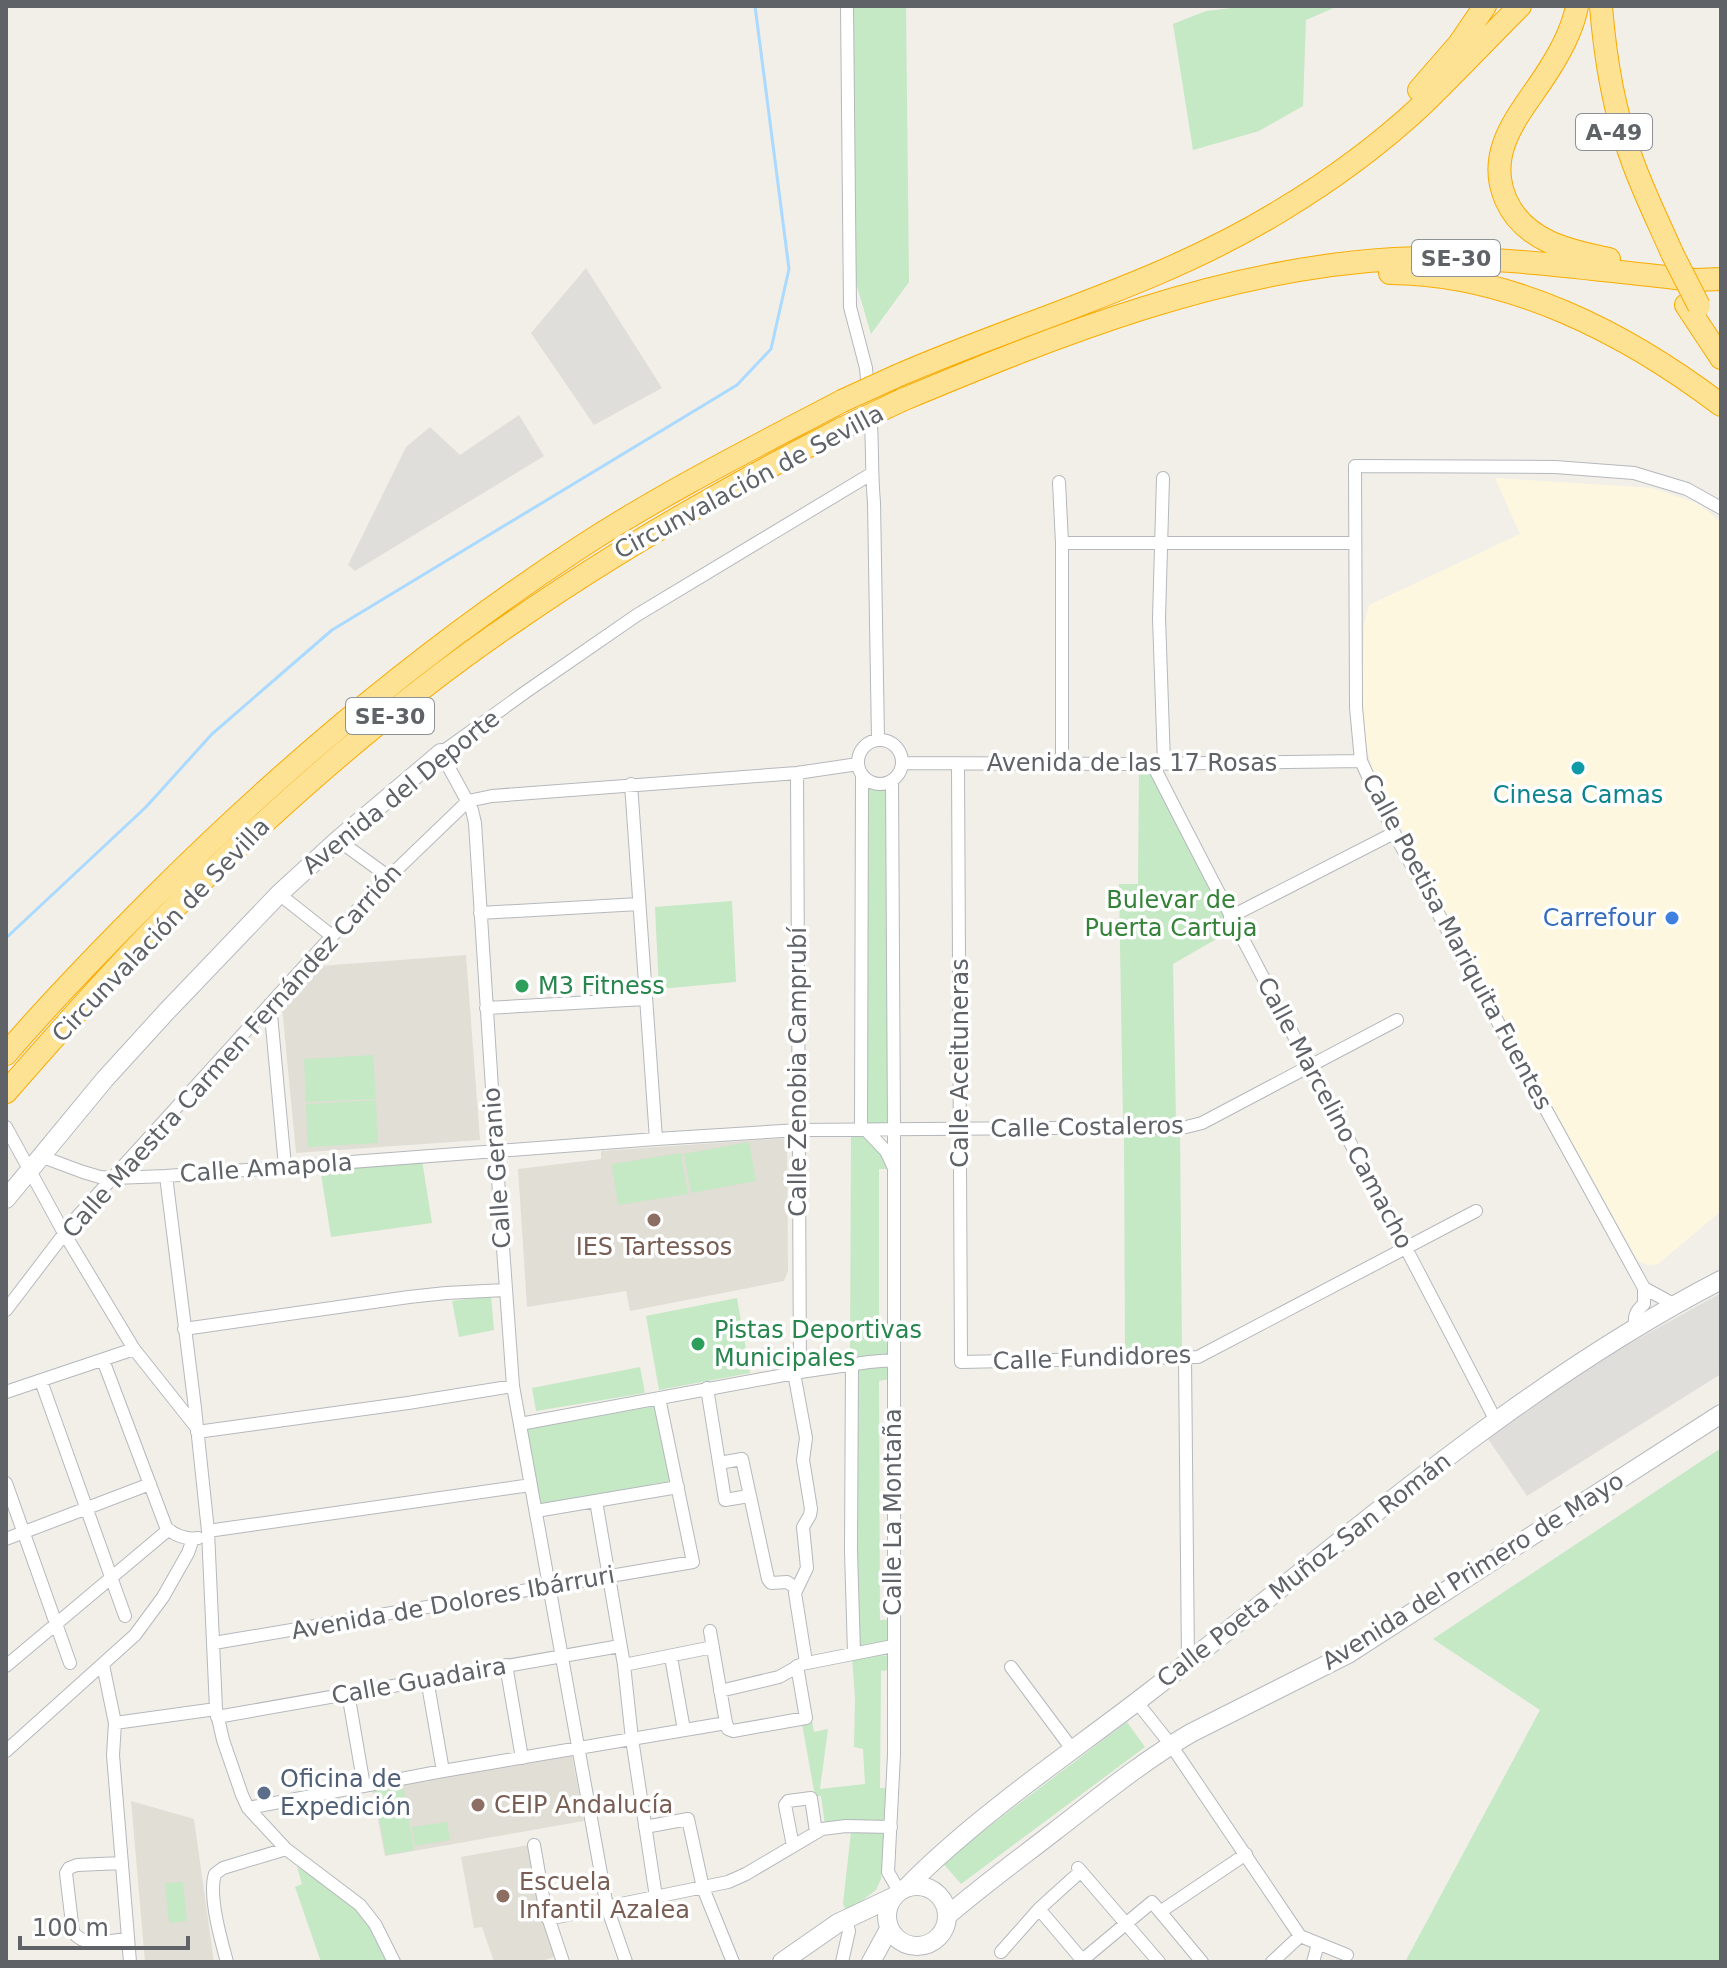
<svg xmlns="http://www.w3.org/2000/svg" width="1727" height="1968" font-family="'DejaVu Sans',sans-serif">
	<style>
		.commercial { fill: #fef7e0 }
		.industrial { fill: #e0deda }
		.education { fill: #e1ded6 }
		.green { fill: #c5e8c5 }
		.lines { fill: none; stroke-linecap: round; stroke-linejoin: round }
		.stream { stroke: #aadaff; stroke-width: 3 }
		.street-casing { stroke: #b5b8bc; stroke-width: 14 }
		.secondary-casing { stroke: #b6babf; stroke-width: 20 }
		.highway-casing { stroke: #f9ab00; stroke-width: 24 }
		.street { stroke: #fff; stroke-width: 12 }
		.secondary { stroke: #fff; stroke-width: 18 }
		.highway { stroke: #fde293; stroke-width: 22 }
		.highway-bridge-casing { stroke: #f9ab00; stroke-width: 24; stroke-linecap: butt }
		.highway-bridge { stroke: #fde293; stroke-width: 22 }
		.culture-dot { fill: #0f9aa8; stroke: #fff; stroke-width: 3 }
		.shop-dot { fill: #3f7fe0; stroke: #fff; stroke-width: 3 }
		.leisure-dot { fill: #2e9e5b; stroke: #fff; stroke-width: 3 }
		.education-dot { fill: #8d6e63; stroke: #fff; stroke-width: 3 }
		.service-dot { fill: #5c6f8a; stroke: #fff; stroke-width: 3 }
		.labels { text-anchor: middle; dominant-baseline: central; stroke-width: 7; stroke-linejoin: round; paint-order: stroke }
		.shield { fill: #fff; stroke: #8f9295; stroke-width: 2 }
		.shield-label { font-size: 22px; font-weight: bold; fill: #5f6368 }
		.street-label { font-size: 24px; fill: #5f6368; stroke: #fff }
		.culture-label { font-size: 24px; fill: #0d838f; stroke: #fff }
		.park-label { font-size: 24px; fill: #348238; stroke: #fff }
		.shop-label { font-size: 24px; fill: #366cbe; stroke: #fff; text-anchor: end }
		.leisure-label { font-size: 24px; fill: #27864d; stroke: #fff; text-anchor: start }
		.education-label { font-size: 24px; fill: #785e54; stroke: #fff; text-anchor: start }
		.service-label { font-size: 24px; fill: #4e5e75; stroke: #fff; text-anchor: start }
	</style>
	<rect width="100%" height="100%" fill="#f1efe8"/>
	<path class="commercial" d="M1495,478L1652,488L1697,503L1721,522V1211L1658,1264L1648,1265L1638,1261L1454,928L1375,777L1365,743L1362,707L1364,625L1369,605L1520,534Z"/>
	<path class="industrial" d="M586,268L662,388L594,425L531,333Z
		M519,415L544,456L355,571L348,565L406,447L430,427L460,455Z
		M1721,1293V1374L1527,1496L1488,1439L1587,1367Z"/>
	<path class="education" d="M466,955L480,1140L296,1153L282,1007L320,966Z
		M787,1138L788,1271L784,1281L630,1311L626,1291L527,1307L518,1169L601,1159V1151Z
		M572,1755L584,1821L385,1856L372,1789Z
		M131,1801L194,1819L214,1962H145Z
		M529,1845L557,1956L539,1962H494L482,1927L474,1928L461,1857Z"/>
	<path class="green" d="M853,6H906L909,282L871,334L856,283Z
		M1249,6H1338L1306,20L1303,106L1259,131L1193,150L1173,24L1206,11Z
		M1139,769L1148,772L1154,780L1232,930L1173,964L1176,1122H1123L1119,884H1138Z
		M863,785L875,790L890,788L893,1127L864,1126Z
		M732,901L736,982L659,989L655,907Z
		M373,1055L376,1099L306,1102L304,1059Z
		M376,1100L378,1143L308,1147L306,1104Z
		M1124,1132H1180L1182,1352L1125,1353Z
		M851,1134H862L880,1149L888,1169H879V1336L887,1337V1358L850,1361Z
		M749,1142L756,1181L691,1193L684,1154Z
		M681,1153L688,1194L618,1205L612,1164Z
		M422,1160L432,1223L331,1237L320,1168Z
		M491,1296L494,1330L459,1337L452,1301Z
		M737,1298L750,1373L659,1390L646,1316Z
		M886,1365L888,1369L889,1379L879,1381L880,1620H889V1642L856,1651L854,1366Z
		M640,1367L645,1393L536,1411L532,1388Z
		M656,1406L670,1481L541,1505L527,1429Z
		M1721,1448V1962H1405L1540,1710L1433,1639Z
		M876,1654L887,1656L889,1660V1670L881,1671L880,1788H889L885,1820L882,1822L825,1825L821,1796H815L802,1724L812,1721L814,1732L828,1729L820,1789L865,1784L863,1749L854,1747L855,1698L852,1657Z
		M1127,1722L1145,1747L961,1884L942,1862Z
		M403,1785L414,1850L386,1855L374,1790Z
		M447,1822L450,1840L415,1846L412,1827Z
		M885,1831L881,1879L876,1890L847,1912L843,1904L851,1832Z
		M297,1867C325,1881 355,1900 372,1927C378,1938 383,1951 389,1962H321L295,1887L302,1884Z
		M183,1882L187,1921L169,1923L165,1883Z"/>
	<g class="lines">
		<path class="stream" d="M6,938L146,807L212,734L332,630L737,385L771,349L789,269L755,6"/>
		<defs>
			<path id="street" d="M847,6L850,307L866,368L868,392
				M870,411C873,441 871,472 874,502L878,739
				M1163,478L1159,618L1164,763
				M1059,482L1062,543V763
				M1062,543H1355
				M858 762a22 22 0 1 1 44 0a22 22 0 1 1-44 0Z
				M903,763L1133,764L1361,761
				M1152,763C1264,984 1383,1201 1496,1421
				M958,764L961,1362L1198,1357L1476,1211
				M797,773L800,1372
				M892,781L894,1131V1755L888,1872L899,1891
				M631,784L656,1139
				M338,840L389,877
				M279,894L332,936
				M480,913L639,904
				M1230,917L1394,833
				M270,1004L285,1166
				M486,1008L645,999
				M6,1127L64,1233L134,1349L196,1427
				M861,1130L862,776
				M867,1131L886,1151L893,1166
				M40,1156L83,1172L100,1177L114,1178L166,1176L656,1139L798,1130L1186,1127L1202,1123L1397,1020
				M166,1176L195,1408L208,1531L216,1709L223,1740L242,1795L248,1808L286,1849L360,1905L375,1924L394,1962
				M1644,1288L1675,1305
				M6,1310L77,1217L332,936L389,877L468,801L492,796L797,773L858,764
				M1635,1328C1634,1316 1635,1312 1644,1304V1288L1394,833L1361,761L1356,707L1355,466L1555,467L1634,473L1687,489L1721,508
				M184,1329L409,1297L446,1293L505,1290
				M1185,1358L1188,1661
				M103,1360L166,1527C173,1535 187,1540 198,1538
				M852,1364L851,1551L854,1653
				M794,1373L806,1438L803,1460L811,1509L810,1515L803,1527L807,1568L795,1593L806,1662
				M41,1381L125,1616
				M707,1388L725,1500L749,1496
				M6,1392L134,1349
				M520,1424L800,1372L869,1362L893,1360
				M197,1432L408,1403L513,1386
				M719,1463L742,1459L768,1579L771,1583L787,1582L796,1588
				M6,1483L70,1663
				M596,1501L624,1665L632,1739L656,1897
				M536,1511L678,1487
				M208,1531L531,1485
				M6,1539L150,1484
				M710,1631L726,1723
				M214,1643L693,1562L659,1398
				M671,1657L684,1730
				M103,1665L115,1723L113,1755L130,1962
				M506,1665L522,1758
				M624,1665L713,1647
				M6,1666L168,1530
				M1011,1667L1072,1749
				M427,1679L443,1771
				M720,1691L779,1677L802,1664L893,1646
				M348,1693L364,1786
				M1136,1701L1171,1745L1300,1936L1347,1955
				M217,1717L620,1646
				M115,1723L216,1709
				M726,1723L728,1729L733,1731L806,1718L797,1666
				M6,1751L135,1635L163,1597L188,1553L193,1539
				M248,1808L443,1771L726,1723
				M645,1827L688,1819L703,1888L733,1962
				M534,1845L545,1908L563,1962
				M793,1846L785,1805L788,1801L811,1798L816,1832
				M122,1863L77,1865L69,1868L66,1873L73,1932C85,1949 110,1940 128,1939
				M1078,1868L1159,1962
				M1039,1909L1084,1962
				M1160,1912L1246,1854
				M548,1919L728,1882L746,1874L822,1829L846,1826L891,1827
				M1001,1952L1039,1909L1081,1871
				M227,1962C221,1940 208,1895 215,1874L223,1868L286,1849
				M626,1962L607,1907L513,1386L496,1151L475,823L472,810L441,753L527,691L637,615L871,474
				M842,1962L849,1931L845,1919
				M1080,1962L1152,1902L1202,1962
				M1272,1962L1300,1936
				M1313,1962L1318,1944"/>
			<path id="secondary" d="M6,1199L105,1079L167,1011L279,894L338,840L441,753
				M887 1916a30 30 0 1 1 60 0a30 30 0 1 1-60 0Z
				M907,1887C928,1865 950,1846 974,1826C1031,1778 1093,1736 1152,1690C1337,1548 1512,1388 1721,1280
				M947,1916C982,1886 1019,1859 1055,1831C1099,1797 1143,1761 1191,1733L1348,1654L1721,1414
				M782,1962L838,1923L893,1897
				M871,1962L889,1929"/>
			<path id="highway" d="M1577,6C1573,28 1562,49 1550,68C1525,109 1483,148 1506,200C1524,241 1569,251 1609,259
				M1601,6C1605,57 1613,108 1631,157C1642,189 1658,221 1672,253
				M1419,90L1459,44L1485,6
				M1390,273C1511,274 1626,333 1721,405
				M1686,305L1721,358
				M899,375C1026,320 1161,284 1280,211C1330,181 1378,146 1421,106C1455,73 1487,39 1520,6
				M902,400C1060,334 1221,269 1394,259C1494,254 1595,270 1695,280L1721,279
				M6,1054C53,999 104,947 155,896C284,767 425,649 579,548C663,493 753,448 842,401
				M6,1092C71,1018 137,943 208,875C302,785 407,694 515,621C620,548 730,486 843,428"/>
		</defs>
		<use href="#street" class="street-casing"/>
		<use href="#secondary" class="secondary-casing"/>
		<use href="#highway" class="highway-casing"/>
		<use href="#street" class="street"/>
		<use href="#secondary" class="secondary"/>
		<use href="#highway" class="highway"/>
		<defs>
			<path id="highway-bridge" d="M1672,253L1699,306
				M842,401L899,375
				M843,428L902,400"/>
		</defs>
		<use href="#highway-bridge" class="highway-bridge-casing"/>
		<use href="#highway-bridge" class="highway-bridge"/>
	</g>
	<circle class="culture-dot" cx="1578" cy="768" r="8"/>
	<circle class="shop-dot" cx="1672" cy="918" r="8"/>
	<g class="leisure-dot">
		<circle cx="522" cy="986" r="8"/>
		<circle cx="698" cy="1344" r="8"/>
	</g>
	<g class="education-dot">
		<circle cx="654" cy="1220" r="8"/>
		<circle cx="478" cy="1805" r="8"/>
		<circle cx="503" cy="1896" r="8"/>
	</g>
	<circle class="service-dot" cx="264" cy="1793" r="8"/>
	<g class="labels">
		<g class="shield">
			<rect x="1576" y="114" width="76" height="36" rx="6"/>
			<rect x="1412" y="240" width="88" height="36" rx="6"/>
			<rect x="346" y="698" width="88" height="36" rx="6"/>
		</g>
		<g class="shield-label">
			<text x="1614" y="132">A-49</text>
			<text x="1456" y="258">SE-30</text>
			<text x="390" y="716">SE-30</text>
		</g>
		<g class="street-label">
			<text transform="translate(749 482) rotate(-28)">Circunvalación de Sevilla</text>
			<text x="1132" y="763">Avenida de las 17 Rosas</text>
			<text transform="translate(401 792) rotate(-39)">Avenida del Deporte</text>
			<text transform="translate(161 930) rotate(-46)">Circunvalación de Sevilla</text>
			<text transform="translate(1457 942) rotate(62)">Calle Poetisa Mariquita Fuentes</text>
			<text transform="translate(232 1051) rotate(-48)">Calle Maestra Carmen Fernández Carrión</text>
			<text transform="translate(960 1063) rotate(-90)">Calle Aceituneras</text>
			<text transform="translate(798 1072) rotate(-90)">Calle Zenobia Camprubí</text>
			<text transform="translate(1335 1113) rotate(62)">Calle Marcelino Camacho</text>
			<text transform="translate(1087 1127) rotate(-1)">Calle Costaleros</text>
			<text transform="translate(266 1168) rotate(-4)">Calle Amapola</text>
			<text transform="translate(497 1168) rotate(-94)">Calle Geranio</text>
			<text transform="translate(1092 1358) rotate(-2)">Calle Fundidores</text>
			<text transform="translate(893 1512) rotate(-90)">Calle La Montaña</text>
			<text transform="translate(1304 1570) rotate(-38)">Calle Poeta Muñoz San Román</text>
			<text transform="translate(1473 1571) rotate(-32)">Avenida del Primero de Mayo</text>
			<text transform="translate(453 1603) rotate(-10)">Avenida de Dolores Ibárruri</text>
			<text transform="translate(419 1681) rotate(-10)">Calle Guadaira</text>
		</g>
		<g class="culture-label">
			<text x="1578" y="795">Cinesa Camas</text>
		</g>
		<g class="park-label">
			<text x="1171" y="900">Bulevar de<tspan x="1171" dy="28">Puerta Cartuja</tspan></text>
		</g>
		<g class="shop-label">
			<text x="1656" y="918">Carrefour</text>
		</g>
		<g class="leisure-label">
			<text x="538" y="986">M3 Fitness</text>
			<text x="714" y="1330">Pistas Deportivas<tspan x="714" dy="28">Municipales</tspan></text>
		</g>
		<g class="education-label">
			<text x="654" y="1247" text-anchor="middle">IES Tartessos</text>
			<text x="494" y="1805">CEIP Andalucía</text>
			<text x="519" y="1882">Escuela<tspan x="519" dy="28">Infantil Azalea</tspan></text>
		</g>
		<g class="service-label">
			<text x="280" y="1779">Oficina de<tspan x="280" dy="28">Expedición</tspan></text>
		</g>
	</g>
	<rect width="1727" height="1968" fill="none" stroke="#5f6368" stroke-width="16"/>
	<path d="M20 1936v12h168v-12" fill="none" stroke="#5f6368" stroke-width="4"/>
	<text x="32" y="1936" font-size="24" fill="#5f6368" stroke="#ffffff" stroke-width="6" paint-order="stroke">100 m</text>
</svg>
